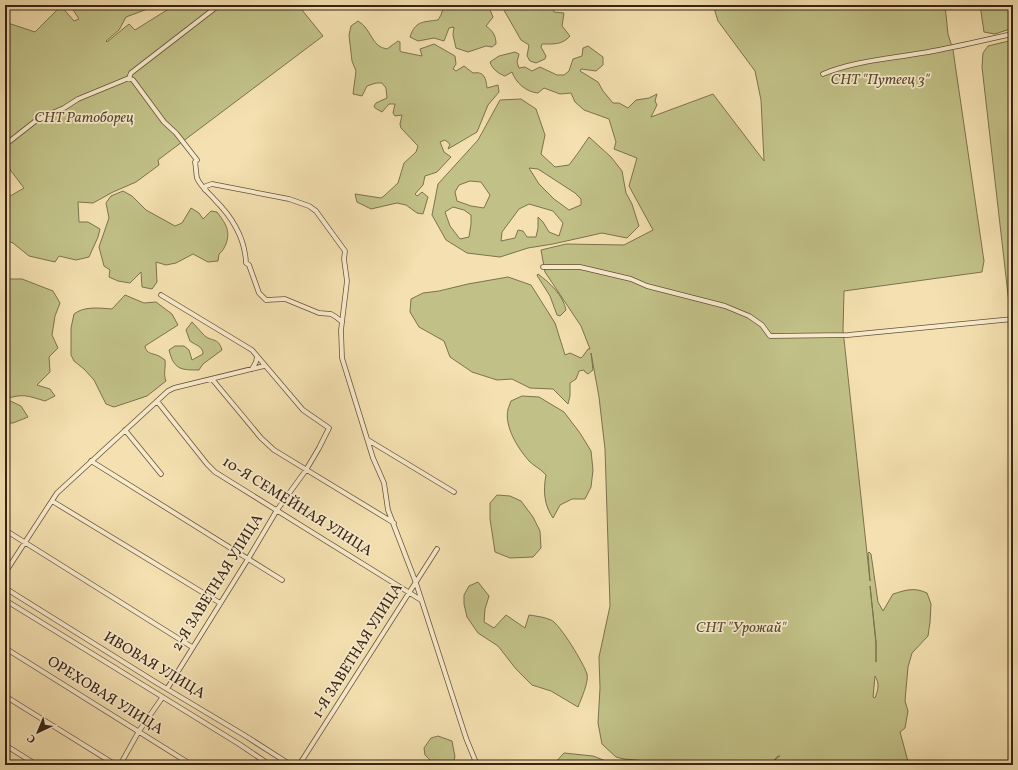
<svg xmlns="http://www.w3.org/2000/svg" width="1018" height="770" font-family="Vollkorn,serif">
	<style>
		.green { fill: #c1c187; stroke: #7c724e; fill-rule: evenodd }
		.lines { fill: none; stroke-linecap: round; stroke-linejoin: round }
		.street-casing { stroke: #66523b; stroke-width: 5.5 }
		.street { stroke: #f8ebcc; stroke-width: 4 }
		.labels { text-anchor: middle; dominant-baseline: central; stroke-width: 3.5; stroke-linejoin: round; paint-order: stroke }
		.park-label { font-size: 15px; font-style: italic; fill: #5a4a31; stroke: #f8ebcc }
		.street-label { font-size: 15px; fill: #372314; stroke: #f8ebcc }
	</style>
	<rect width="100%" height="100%" fill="#f4e0b0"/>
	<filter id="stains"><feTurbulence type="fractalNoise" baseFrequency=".005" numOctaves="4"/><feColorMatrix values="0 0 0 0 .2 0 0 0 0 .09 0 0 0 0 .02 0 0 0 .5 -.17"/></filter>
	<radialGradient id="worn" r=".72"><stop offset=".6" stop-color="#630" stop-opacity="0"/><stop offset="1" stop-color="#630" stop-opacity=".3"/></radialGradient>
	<path class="green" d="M70,5H165L150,8L126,17L119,30L106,41L107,42L129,24L135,30L175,5H298L323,36L158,160L159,165L136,182L113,192L93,203L78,202L79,222H88L100,229L98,237L89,257L76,260L59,256L55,262L29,256L13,243L5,240V199L24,188L5,163V22L35,32L61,6L74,21L79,19Z
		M444,5H488L493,17L486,26C493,31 496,36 496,44L492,47L486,46L468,52L456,48L453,35L454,27L449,28L444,41L434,38L418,41L410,37C415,21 423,22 438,20L441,15Z
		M501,5H552L554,12L564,13L562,26L570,36C562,45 554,44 542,44L541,47L546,56L545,59L536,63L530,61L527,56L529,45L521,40Z
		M713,5H945L948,34L953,50L984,261L982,272L844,291L843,330L870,581L868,553L869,552L871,554L878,602L883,611L893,594C906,590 914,587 927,593L931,604L930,622L928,636L912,653L908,667L905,701L908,711L905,728L900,732L909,765H770L777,758L780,756H778L769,765H642L647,761L624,759L616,757L602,744L598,723L600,688L599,657L610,606L605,449L599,397L591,353L593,370L588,374L585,372L584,370L579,371L576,379L570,383V396L568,404L553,389L530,388L512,379L497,380L472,372L450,357L444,341L419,327L410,312L411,299L423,293L439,291L468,284L508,277L531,285L555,323L565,355L570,353L581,358L583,356L588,349H590L581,326L545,272L541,250L566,244L624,245L653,230L629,186L637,158L614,149L616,142L609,119L584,110L575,102L571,93L560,94L544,88L538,93C526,92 516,83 512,72L505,76C499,74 492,69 490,62L499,56L515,52L519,54L517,62L519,68L525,67L532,71L540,67L557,75H564L569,71L573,59L582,56L583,48L588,46L603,57V65L596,71L581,69L580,71L598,82L603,91L613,103H619L628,108L636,100L649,98L657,94L655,101L657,105L651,117L713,94L764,161L761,100L755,71L718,21ZM870,586L876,641V662V644ZM875,676C880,684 878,690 875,698L873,697Z
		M980,5H1013V28L995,34L984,32Z
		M358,21C372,29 371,47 387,49L398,41L400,42V51L402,52L422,56L420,49L434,44L455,56L456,64L453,69L456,71L464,66L473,73C484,71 486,78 487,88L498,85L499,92L488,105L477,132L448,149L450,144L445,140L440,142L444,152L451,157L437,172L425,176L423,185L415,194L417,196L422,192L428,197L423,214L417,213L406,205L397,203L371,209L357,202L355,194L381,198L384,196L398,183L404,163L416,152L418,146L401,128L400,124L402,115L395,116L393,113L395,104H389L382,112L375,108L374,106L376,103L387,98L386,88L382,83H376L367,86L362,96L353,94L356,71L352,61L349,35L351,26Z
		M1013,40V312H1010L982,67L983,53L988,46Z
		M521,99L536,109L545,135L541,154L555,167L569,165L578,153L589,137L611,157L622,171L626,193L632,204L639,226L627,238L602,233L553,244L528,248L500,257L467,253L446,240L432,215L438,184L478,140L500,100ZM529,168L538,169L575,193L581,199V205L569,210L554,199L539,184ZM470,181L481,182L490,195L484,208L471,206L457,201L455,192L459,185ZM529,204L553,211L563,223L559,236L549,232L543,222L538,217V228L536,237H527L523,231L518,230L515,238L501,241L502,232L519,209ZM453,207L464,210L471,215V224L469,237L460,239L450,226L445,212Z
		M123,191L132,196L146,210L175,226L182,223L191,208L199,213L203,219L211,211L217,212C225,223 231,230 226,244C224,248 223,251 219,254L218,261L208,262L193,254L176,263L166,265L156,262L157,282L152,289L142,287L141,272L130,283L118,281L109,277L110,270L104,266L99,247L109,218L106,203L111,196Z
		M538,274C550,283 563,295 566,310L560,316L557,315L550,296L538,277L537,275Z
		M5,279H22L53,291L60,303L55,316L52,335L58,348L49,357L50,372L37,385L50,389L55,396L45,401C28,396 23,393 6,399L21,406L28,417L13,423H5V352L8,347L5,326Z
		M125,295L144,303L156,302L172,314L178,325L145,346C146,354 152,353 159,356C161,357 163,359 165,360C166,368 163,374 166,381L147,396L114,407L106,404L94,380L84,369L74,361L71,355V328L74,314C84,306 99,308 112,309Z
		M192,322C196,326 199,330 203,334C211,343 218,336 222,350L203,364L199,370C181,370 174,370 169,350L175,346H184L189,350L192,360L203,354C203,346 195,345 190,341L186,330Z
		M522,396L539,397L564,412L580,433L591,451L593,470L591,487L585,499H572L560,505L553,518C544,505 543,491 546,475C541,469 534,466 529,461C518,448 504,427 508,409C509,407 510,403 511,401Z
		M497,495L510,496L521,501L533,517L540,531L541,548L533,557L510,558L495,552L490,519V503Z
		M478,582L489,596L485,609L484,622L494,628L506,615L525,628L529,615C536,616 544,617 551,620C560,624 584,664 587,674C589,682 581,699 578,707L551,691L532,685L516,669L498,646L478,633L467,617L464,604V595L469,586Z
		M438,736L452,741L455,757L452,765C438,765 435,766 425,755L424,748L431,738Z
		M564,753L593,756L616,765H553Z"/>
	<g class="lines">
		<defs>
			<path id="street" d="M823,74C855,61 888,59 922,53C953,48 983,40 1013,34
				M129,78L133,80L164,122L176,133L197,160L195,162C196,167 196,173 197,178C200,186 209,193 215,200C232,217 245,237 246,263L249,265L259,293L266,300L285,299L319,313L331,314L336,317L342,322
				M5,145L38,119L64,108L78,99L129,78L131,73L219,5
				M205,190L206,186L212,184L289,199L309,206L316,211L345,251L344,259L347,281L341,330L342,358L373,458L384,483L388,510L416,583L466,738L477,765
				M543,267H580L631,279L647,286L725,306L749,316L762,325L770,336L848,335L1013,319
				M161,295L252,350L303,410L329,428L319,448L306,470L277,510L248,559L167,689
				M252,369L256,362L257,356
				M212,379L261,438L274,450L394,523
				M157,401L207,464L215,472L421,600
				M125,430L161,474
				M368,440L454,492
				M91,461L282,580
				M52,501L220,603
				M5,530L192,647
				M5,573L57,493L168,391L174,388L264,366
				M5,588L157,683L244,735L291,765
				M5,600L239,744L270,765
				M5,648L192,765
				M5,696L116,765
				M5,745L37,765
				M120,765L139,731L162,698
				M299,765L437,549"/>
		</defs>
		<use href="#street" class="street-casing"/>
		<use href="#street" class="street"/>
	</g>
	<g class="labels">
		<g class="park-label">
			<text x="880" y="80">СНТ "Путеец 3"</text>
			<text x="84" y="118">СНТ Ратоборец</text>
			<text x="741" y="628">СНТ "Урожай"</text>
		</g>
		<g class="street-label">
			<text transform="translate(297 507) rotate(32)">10-Я СЕМЕЙНАЯ УЛИЦА</text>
			<text transform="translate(218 583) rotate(-58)">2-Я ЗАВЕТНАЯ УЛИЦА</text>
			<text transform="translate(358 651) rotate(-58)">1-Я ЗАВЕТНАЯ УЛИЦА</text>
			<text transform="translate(154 666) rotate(31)">ИВОВАЯ УЛИЦА</text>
			<text transform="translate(105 696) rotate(32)">ОРЕХОВАЯ УЛИЦА</text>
		</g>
	</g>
	<rect width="1018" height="770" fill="none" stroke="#f4e0b0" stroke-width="20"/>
	<rect x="6" y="6" width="1006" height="758" fill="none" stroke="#372314" stroke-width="2"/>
	<rect x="10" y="10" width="998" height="750" fill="none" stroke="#372314"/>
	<g transform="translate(38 732) rotate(224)" stroke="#f8ebcc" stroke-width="3" paint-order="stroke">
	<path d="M0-3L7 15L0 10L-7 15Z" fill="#372314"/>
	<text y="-6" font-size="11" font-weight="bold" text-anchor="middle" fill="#372314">С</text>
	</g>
	<rect width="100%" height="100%" filter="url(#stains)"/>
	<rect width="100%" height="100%" fill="url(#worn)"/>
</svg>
